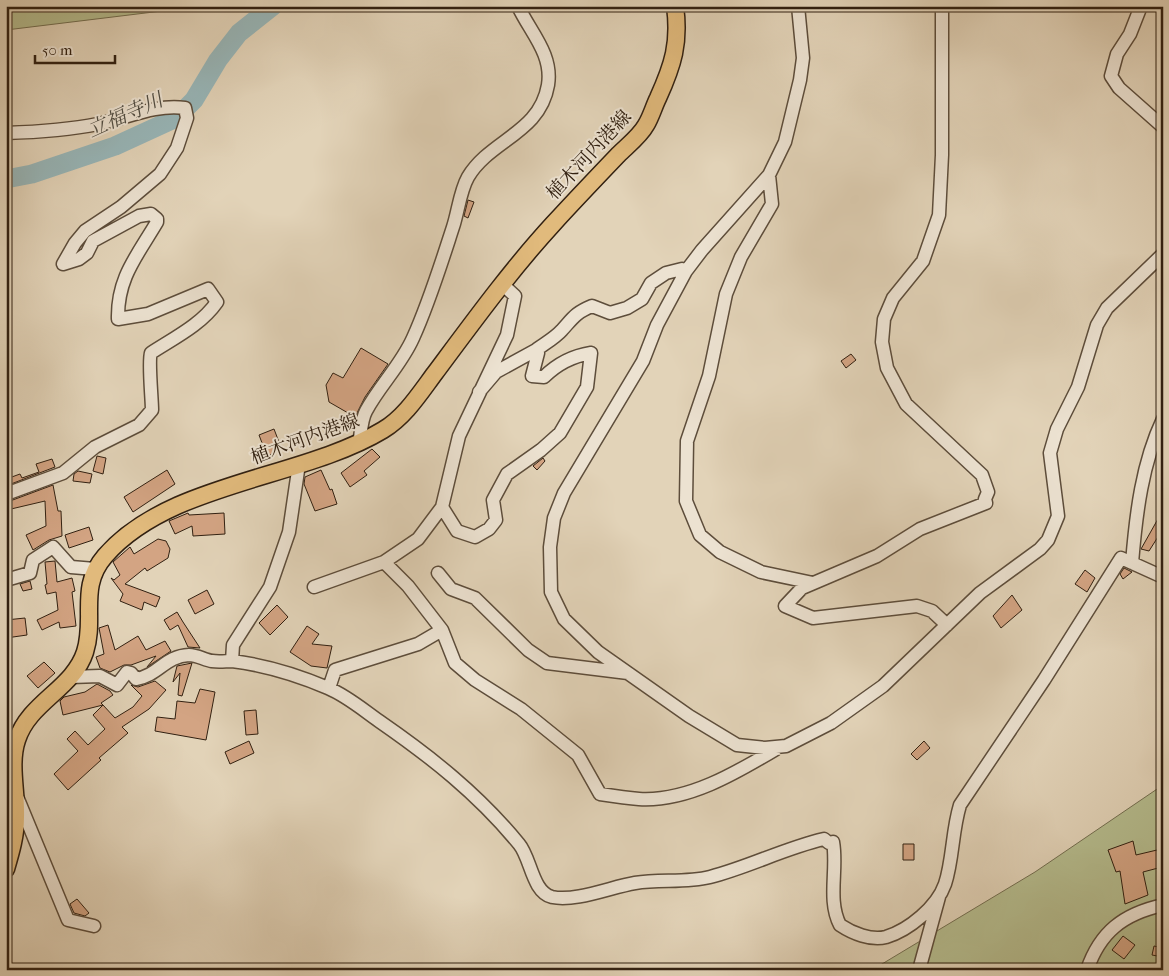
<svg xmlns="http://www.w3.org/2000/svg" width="1169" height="976" font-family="'IM FELL French Canon','Noto Serif JP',serif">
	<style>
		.green { fill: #b5bc8e; stroke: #736e50 }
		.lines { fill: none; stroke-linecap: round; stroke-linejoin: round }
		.river { stroke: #98b6b8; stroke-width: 19 }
		.building { fill: #d3a483; stroke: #312011 }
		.minor-casing { stroke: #5d4d3b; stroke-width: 15 }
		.major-casing { stroke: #312011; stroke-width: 19 }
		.minor { stroke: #ece2d1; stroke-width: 12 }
		.major { stroke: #e1ba7c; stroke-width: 16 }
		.labels { text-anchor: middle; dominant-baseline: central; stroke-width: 4; stroke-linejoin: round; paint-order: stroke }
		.street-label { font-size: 19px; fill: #312011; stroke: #ece2d1 }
		.water-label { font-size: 20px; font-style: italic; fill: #504d43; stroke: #ece2d1 }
	</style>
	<rect width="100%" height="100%" fill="#e2d3b8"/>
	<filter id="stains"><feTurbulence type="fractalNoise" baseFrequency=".004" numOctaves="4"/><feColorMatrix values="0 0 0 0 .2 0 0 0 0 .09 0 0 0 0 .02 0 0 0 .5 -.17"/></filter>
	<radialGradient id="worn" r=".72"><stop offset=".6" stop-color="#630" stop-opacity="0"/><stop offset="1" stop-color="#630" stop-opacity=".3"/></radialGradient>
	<path class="green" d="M6,6H176L170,10L6,30Z
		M1163,785V970H872L1035,872Z"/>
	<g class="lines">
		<path class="river" d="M6,179L32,174L115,146L176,118L194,100L218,60L239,33L273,6"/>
	</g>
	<path class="building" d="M468,200L474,202L468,218L464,216Z
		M361,348L388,364L365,397L355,417L329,402L326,385L333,373L343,378Z
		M851,354L856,360L846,368L841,361Z
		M274,429L282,450L267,456L259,435Z
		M372,449L380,457L364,471L367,475L350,487L341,473Z
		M97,456L106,458L103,474L93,471Z
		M543,458L545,461L537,470L533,466Z
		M52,459L55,467L11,484L9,478L20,474L22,478L39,472L36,464Z
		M167,470L175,484L133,512L124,497Z
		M321,470L330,490L332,489L337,504L315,511L304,484L305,477Z
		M78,471L92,474L90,483L73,481L74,474Z
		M53,485L58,511H61L62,536L49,540L33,550L26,535L46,526L45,501L11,509L10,501Z
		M1163,510V529L1149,551L1141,549Z
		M188,513L189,515L224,513L225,534L193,536L192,526L175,534L169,521Z
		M89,527L93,540L69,548L65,535Z
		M158,539L166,541L170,549L168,558L147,571L145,568L125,584L160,597L156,607L144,602L142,610L120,601L123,594L111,578L114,580L120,575L113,562L130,547L134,554Z
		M55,561L57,582L72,578L75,591L72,592L76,626L60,628L59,622L42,630L37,620L58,610L56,592L47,594L45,585L47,584L45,562Z
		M1124,568L1132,572L1123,579L1120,574Z
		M1085,570L1095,578L1087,592L1075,584Z
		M30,581L32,589L23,591L20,584Z
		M207,590L214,604L195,614L188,600Z
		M1012,595L1022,610L1001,628L993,616Z
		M277,605L288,617L270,635L259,623Z
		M177,612L183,622L200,648L188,647L178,625L170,630L164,620Z
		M25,618L27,635L6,638V620Z
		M108,625L115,650L138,636L146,650L165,641L171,651L147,667L156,656L131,665H124L110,672L100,668L96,657L104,654L99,628Z
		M307,626L319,634L312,644L332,646L327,668L311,666L290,652Z
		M44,662L55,673L38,688L27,676Z
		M192,663L182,696L178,695L180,673L173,682L177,666Z
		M155,681L166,690L149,709L122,727L128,733L99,758L101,760L68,790L54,774L78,751L67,739L75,731L88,745L105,729L93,715L103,705L115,718L133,707L142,696L131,685L138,687Z
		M97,684L110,691L113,695L101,703L103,705L63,715L60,701L64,697L85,692Z
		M200,689L215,692L206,740L155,731L157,717L175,719L177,701L195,703Z
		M256,710L258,734L246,735L244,711Z
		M249,741L254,753L230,764L225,752Z
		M924,741L930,748L917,760L911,754Z
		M1133,841L1136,855L1157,850L1162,867L1143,872L1148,895L1125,904L1120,871L1116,872L1108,850Z
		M903,844H914V860H903Z
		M77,899L89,913L85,916L74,913L70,904Z
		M1123,936L1135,945L1124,959L1112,950Z
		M1154,946L1163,948V957L1152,955Z"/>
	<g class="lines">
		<defs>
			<path id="minor" d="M798,6L803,58L800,80L785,142L769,175L702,250L686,271L657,325L643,361L564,493L554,518L550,547L551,592L564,619L598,652L689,716L737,745L765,748L786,746L831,723L883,686L980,593L1040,549L1048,540L1058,516L1050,453L1057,429L1078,387L1097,325L1107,308L1163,254
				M942,6V155L939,215L923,261L893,298L884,319L882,342L887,368L906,404L982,475L988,492L985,499L986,503L920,529L877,556L802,588L785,606L813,618L917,606L932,611L947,625
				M1141,6L1130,34L1117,54L1111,76L1119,88L1163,127
				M6,133C38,132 68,130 98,124C128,118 154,104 185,108L187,118L177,148L160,174L121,207L85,231L75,243L63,264L79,259L87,253L93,241L139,216L151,214L157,219V222C137,256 117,278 118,319L148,314L208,289L217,302C201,325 174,338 151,353C148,360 152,399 152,410L139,425L95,447L63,473L6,494
				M769,175L772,204L741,257L726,294L709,376L687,441L686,501L700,535L720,552L761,572L813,583
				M536,350C544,344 555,338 562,330C573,318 575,313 592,306L610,313L627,308L642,299L651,283L666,273L682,269L686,271
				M359,444C361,434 361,420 366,411C380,385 401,365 413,338C429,303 441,264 453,227C458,212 460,191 468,177C490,140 540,133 548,85C553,54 530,32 518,6
				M442,507L457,531L475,537L489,529L496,520L493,500L507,474L541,450L560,433L587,387L591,353C572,356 557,364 544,377L532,376L538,353L536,350L496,372L479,392
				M384,562L408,586L442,630L455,663L475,680L521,709L578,755L600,794C613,796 626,798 639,799C687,802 736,773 776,749
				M1132,563C1136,514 1142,463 1163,419
				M438,573L451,589L475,598L528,650L547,663L628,673
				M6,580L30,573L33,560L53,547L71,567L95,569
				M314,587L384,562L418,539L442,507L459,436L507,335L515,296L502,284
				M232,661L233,645L270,587L289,532L299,464
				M71,677L100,676L117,685L127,672L131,673L136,679C159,675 165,656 189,655C197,655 205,660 212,661C219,662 226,661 232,661C264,665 300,676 328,688C347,696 362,709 379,721C431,757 478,794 519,844C531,858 532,892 552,897C576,902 611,887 635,883C660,879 686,883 710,877C749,867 785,848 824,839L829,843L833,842C838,869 827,900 840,925C852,933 871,941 886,937C909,930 937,907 945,884C953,860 952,831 960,805L1044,680L1121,558L1163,577
				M329,688L335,670L418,644L442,630
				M18,799L68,920L94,926
				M919,970L939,897
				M1087,970C1100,932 1123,914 1163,905"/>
			<path id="major" d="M6,869C11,852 16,835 16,817C17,792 9,764 17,740C29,702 73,689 85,652C96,618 78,587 105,556C169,482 302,479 383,430C405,417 420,393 435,373C473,322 510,271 553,224C574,201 596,178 618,155C627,146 640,136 646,125C651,117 654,106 658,98C673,65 680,43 675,6"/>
		</defs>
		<use href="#minor" class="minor-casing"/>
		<use href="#major" class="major-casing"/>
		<use href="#minor" class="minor"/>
		<use href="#major" class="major"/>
	</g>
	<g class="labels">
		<g class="street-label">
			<text transform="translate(589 155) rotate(-47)">植木河内港線</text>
			<text transform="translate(305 439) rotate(-20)">植木河内港線</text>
		</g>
		<g class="water-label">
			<text transform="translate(125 115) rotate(-24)">立福寺川</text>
		</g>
	</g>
	<rect width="1169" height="976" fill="none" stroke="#e2d3b8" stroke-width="25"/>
	<rect x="8" y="8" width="1154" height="961" fill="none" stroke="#312011" stroke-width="2.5"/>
	<rect x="12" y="12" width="1144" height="951" fill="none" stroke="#312011"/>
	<path d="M35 55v8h80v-8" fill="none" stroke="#312011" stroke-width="2.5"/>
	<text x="42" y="55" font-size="15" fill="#312011" stroke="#ece2d1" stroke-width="4" paint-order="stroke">50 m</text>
	<rect width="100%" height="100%" filter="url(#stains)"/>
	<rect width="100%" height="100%" fill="url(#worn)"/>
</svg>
